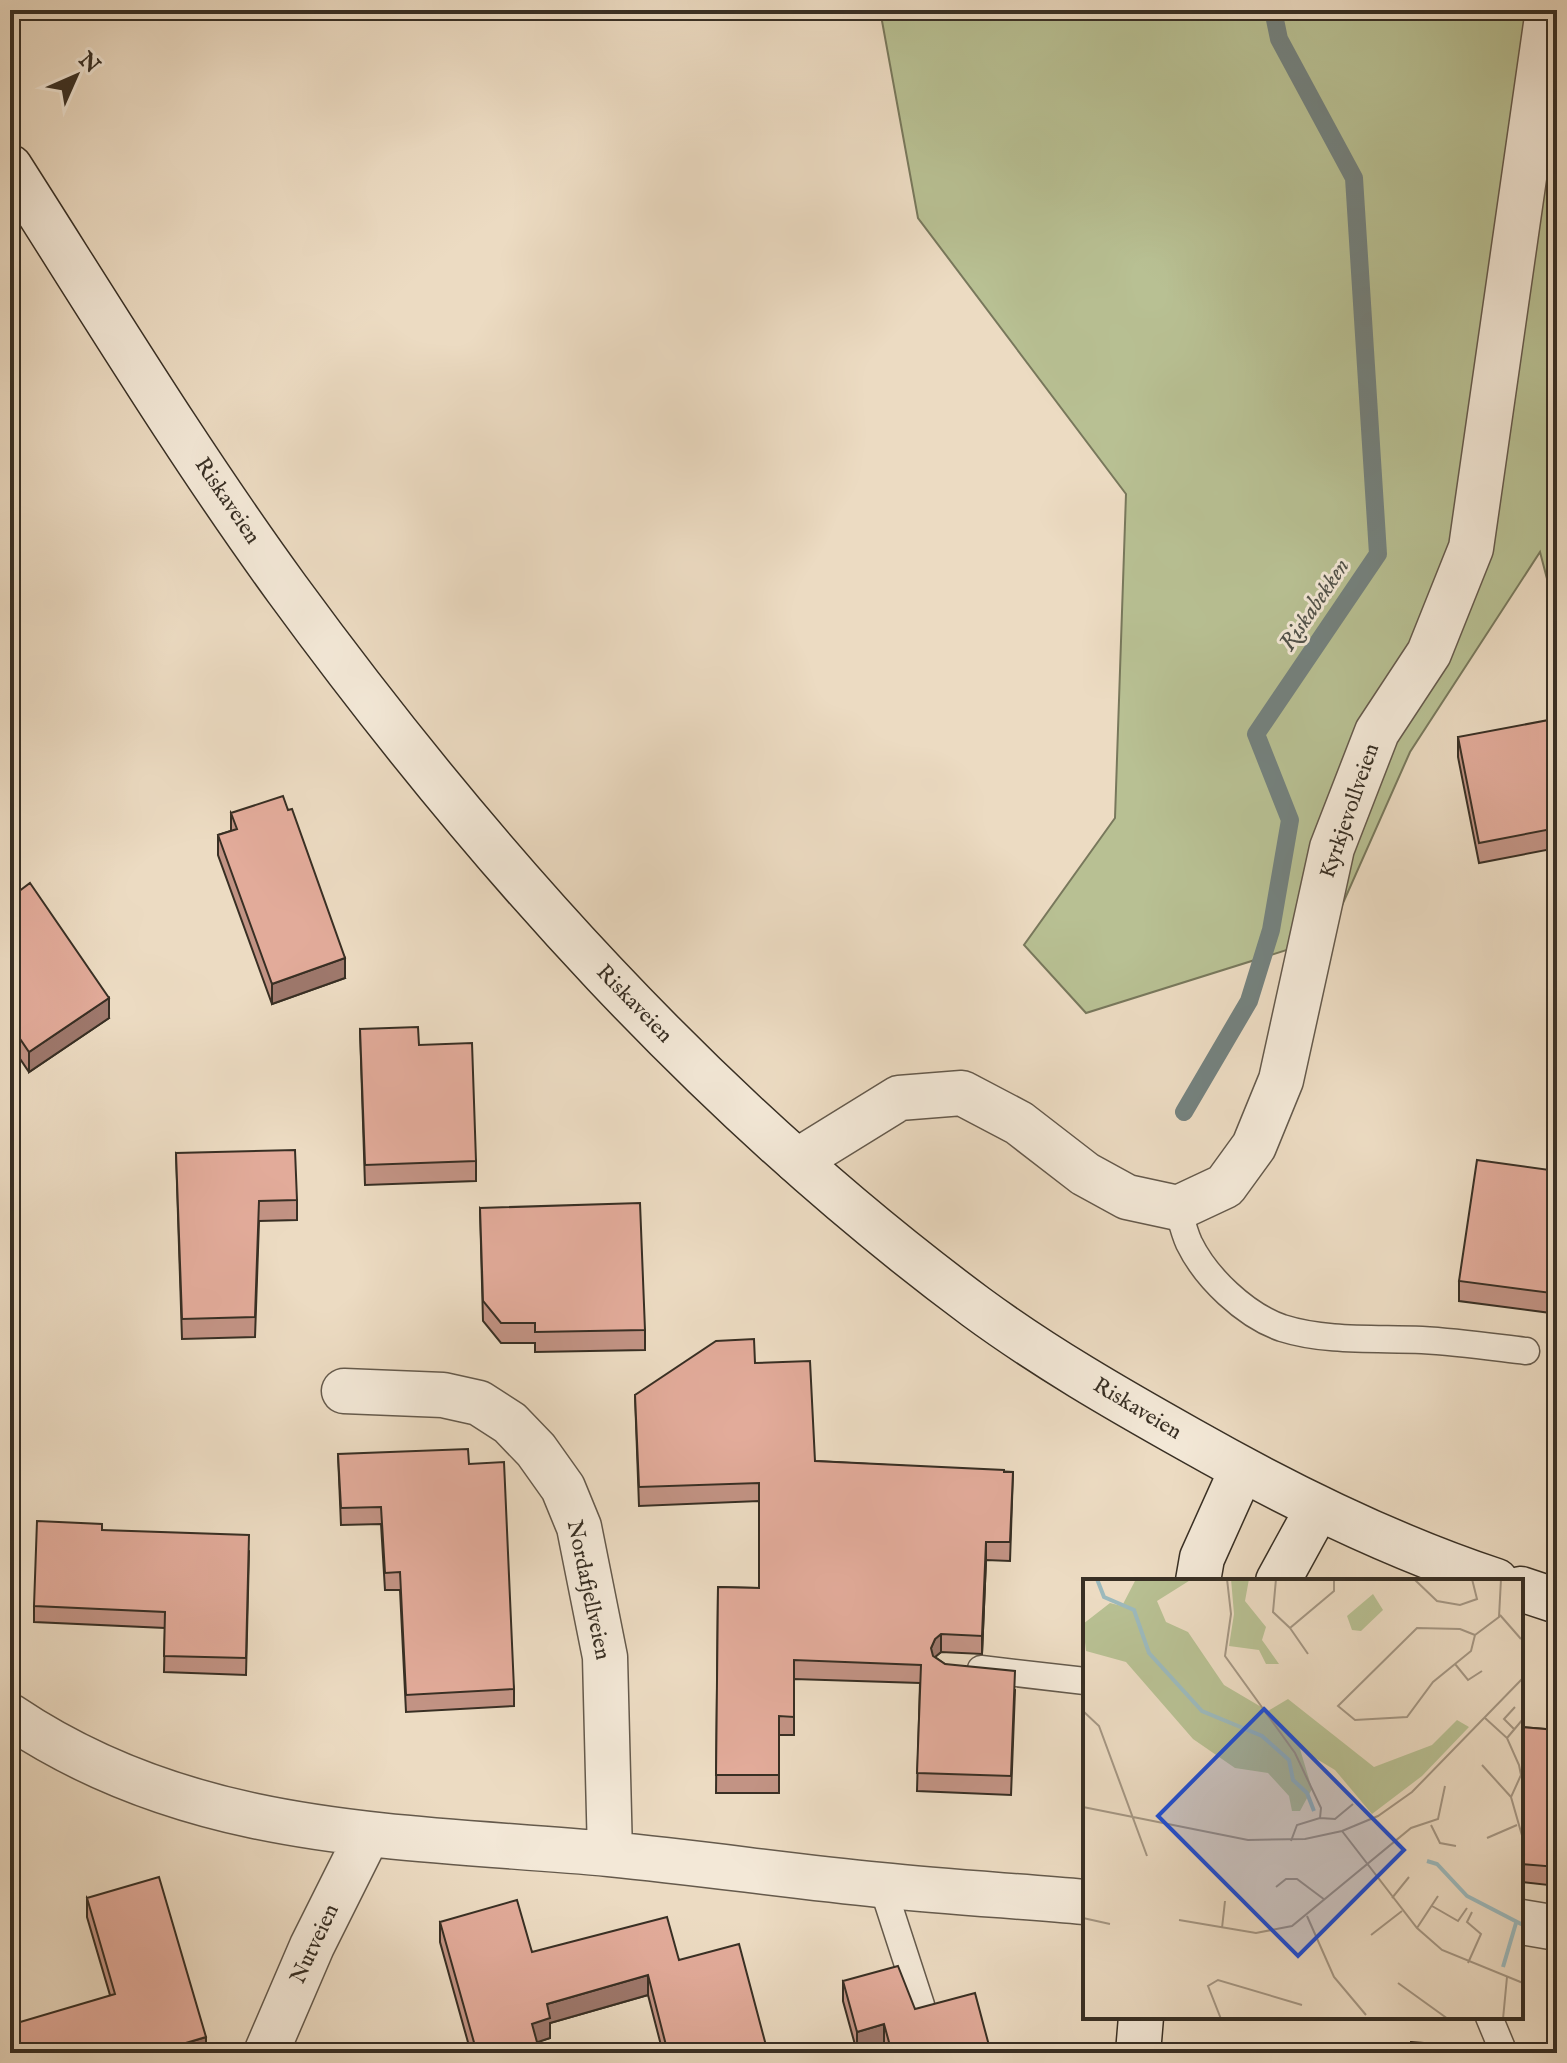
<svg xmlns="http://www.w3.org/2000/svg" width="1567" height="2063" font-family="'IM FELL English',serif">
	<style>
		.green { fill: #b8c093; stroke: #78785c; stroke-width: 2 }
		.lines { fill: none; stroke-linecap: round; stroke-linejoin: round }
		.stream { stroke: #74827f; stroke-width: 18 }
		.lane-casing { stroke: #655a4c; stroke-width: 29 }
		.street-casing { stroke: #655a4c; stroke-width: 47 }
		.secondary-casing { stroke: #382f24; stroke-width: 47 }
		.lane { stroke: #f3e8d7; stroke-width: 26 }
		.street { stroke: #f3e8d7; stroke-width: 44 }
		.secondary { stroke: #f3e8d7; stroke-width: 44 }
		.wall { fill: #c29384; stroke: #382f24; stroke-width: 2 }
		.shaded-wall { fill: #9e786c; stroke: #382f24; stroke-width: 2 }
		.building { fill: #e2ab9a; stroke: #382f24; stroke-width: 2 }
		.labels { text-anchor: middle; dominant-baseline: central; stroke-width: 6; stroke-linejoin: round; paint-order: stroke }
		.street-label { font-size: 22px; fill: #382f24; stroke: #f3e8d7 }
		.water-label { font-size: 24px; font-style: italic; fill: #51524a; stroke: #f3e8d7 }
		.inset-river { fill: none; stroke: #9cb9bc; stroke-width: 4 }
		.inset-road { fill: none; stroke: #a49683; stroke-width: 2 }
		.view { fill: #1d4ed8; fill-opacity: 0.15; stroke: #1d4ed8; stroke-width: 4 }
		.inset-edge { fill: none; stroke: #382f24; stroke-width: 4 }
	</style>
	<rect width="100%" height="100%" fill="#ecdbc2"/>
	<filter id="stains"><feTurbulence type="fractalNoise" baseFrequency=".0025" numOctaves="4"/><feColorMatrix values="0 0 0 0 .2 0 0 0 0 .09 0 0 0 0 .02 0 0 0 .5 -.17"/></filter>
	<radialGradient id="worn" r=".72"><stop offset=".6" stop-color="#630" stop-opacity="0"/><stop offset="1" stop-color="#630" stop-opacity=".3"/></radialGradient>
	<path class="green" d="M880,10H1557V617L1540,552L1410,752L1328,937L1086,1013L1024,945L1115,818L1126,494L918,218Z"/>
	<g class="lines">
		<path class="stream" d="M1184,1112L1249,1001L1271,930L1290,820L1256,734L1378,554L1354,178L1279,39L1273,10"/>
		<defs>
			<path id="lane" d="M1178,1208C1181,1219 1184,1232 1189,1243C1206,1278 1245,1315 1282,1328C1326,1342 1377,1338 1422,1340C1457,1342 1492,1347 1526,1351
				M981,1669L1085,1681
				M882,1885L921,2005
				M1489,2017L1504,2053"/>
			<path id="street" d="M797,1161L899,1098L962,1093L1019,1123L1085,1174L1127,1197L1178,1208L1225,1186L1254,1146L1281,1080L1332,848L1377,732L1429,653L1471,548L1548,10
				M344,1391L443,1395L479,1403L510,1423L536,1450L563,1488L579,1527L605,1657L610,1854
				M10,1716C194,1840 398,1835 609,1854C700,1863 790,1876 880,1885C948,1892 1017,1896 1085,1902
				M1521,1922L1557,1928
				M266,2053L312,1946L367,1836"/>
			<path id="secondary" d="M10,167C100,308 188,453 287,589C483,857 708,1108 976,1307C1044,1357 1117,1399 1190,1440C1287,1495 1390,1546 1496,1581
				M1198,1581L1202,1558L1242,1469
				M1278,1581L1318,1508
				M1521,1589L1557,1601
				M1138,2053L1141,2017"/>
		</defs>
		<use href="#lane" class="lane-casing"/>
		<use href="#street" class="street-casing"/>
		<use href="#secondary" class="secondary-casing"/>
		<use href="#lane" class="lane"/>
		<use href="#street" class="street"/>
		<use href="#secondary" class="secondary"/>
	</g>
	<path class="wall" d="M1557,736V848L1479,863L1458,757V737Z
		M231,813L345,978L272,1004L218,855V835L231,831Z
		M10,898L109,1018L29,1072L10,1044Z
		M360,1029L419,1045L476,1161V1181L365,1185Z
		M176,1153L297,1200V1220L259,1221L255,1337L182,1339Z
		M1557,1171L1551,1313L1459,1301V1281Z
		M480,1208L645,1330V1350L535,1352V1343H501L483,1321Z
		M755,1363L815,1461L1013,1472L1010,1561L986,1560L982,1654L941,1652L935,1657L945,1664L1015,1690L1011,1795L917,1791L920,1683L794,1679V1735H779V1793H716L718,1587L759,1588V1501L639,1506L635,1395Z
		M338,1454L469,1464L514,1689V1706L406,1712L400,1590H385L381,1524L341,1525Z
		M102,1530L249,1551L246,1675L164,1672L165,1628L34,1622V1606Z
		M1521,1727L1557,1730V1886L1521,1882Z
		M87,1898L206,2053L110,1995L87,1917Z
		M440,1922L532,1952L679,1960L768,2053H663L648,1995L550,2023V2038L537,2042L540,2053H471L440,1942Z
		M843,1981L915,2009L991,2053H886L884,2044L857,2052L843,2001Z"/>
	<path class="shaded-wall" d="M345,958V978L272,1004V984Z
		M109,998V1018L29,1072V1052Z
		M1557,1252V1272L1551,1313V1293Z
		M986,1542V1560L982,1654V1636Z
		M941,1634V1652L935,1657L931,1666V1648L935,1639Z
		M648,1975V1995L550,2023V2038L532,2044V2024L547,2004Z
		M884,2024V2044L857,2052V2032Z
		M206,2037V2053H152Z"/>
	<path class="building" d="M1554,719L1557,736V828L1479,843L1458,737Z
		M283,796L288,810L292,809L345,958L272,984L218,835L237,829L231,813Z
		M30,883L109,998L29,1052L10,1024V898Z
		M418,1027L419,1045L472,1043L476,1161L365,1165L360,1029Z
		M295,1150L297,1200L259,1201L255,1317L182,1319L176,1153Z
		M1477,1160L1557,1171V1252L1551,1293L1459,1281Z
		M640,1203L645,1330L535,1332V1323H501L483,1301L480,1208Z
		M754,1339L755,1363L810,1361L815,1461L1004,1470V1472H1013L1010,1542H986L982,1636L941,1634L935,1639L931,1648L933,1656L945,1664L1015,1671L1011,1776L917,1773L921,1665L794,1660V1717L779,1716V1775H716L718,1587L759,1588V1483L639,1487L635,1395L716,1341Z
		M468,1449L469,1464L504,1462L514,1689L406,1695L400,1572L385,1573L381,1507L341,1508L338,1454Z
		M37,1521L102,1524V1530L249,1535L246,1658L164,1656L165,1612L34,1606Z
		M1521,1727L1557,1730V1867L1521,1864Z
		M159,1877L206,2037L152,2053H10V2025L115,1994L87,1898Z
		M517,1900L532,1952L667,1917L679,1960L739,1944L768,2053H668L648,1975L547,2004L550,2018L532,2024L540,2053H477L440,1922Z
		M898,1966L915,2009L975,1993L991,2053H892L884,2024L857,2032L843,1981Z
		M1411,2042L1462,2046V2053H1410Z"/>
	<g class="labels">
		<g class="street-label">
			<text transform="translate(227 501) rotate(56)">Riskaveien</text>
			<text transform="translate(1350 811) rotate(-71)">Kyrkjevollveien</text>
			<text transform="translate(634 1004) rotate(46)">Riskaveien</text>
			<text transform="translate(1137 1409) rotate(31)">Riskaveien</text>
			<text transform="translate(588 1590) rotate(78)">Nordafjellveien</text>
			<text transform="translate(315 1944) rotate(-65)">Nutveien</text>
		</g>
		<g class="water-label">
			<text transform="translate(1315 605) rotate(-56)">Riskabekken</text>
		</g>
	</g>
	<g transform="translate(1083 1579)">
		<rect width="440" height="440" fill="#ecdbc2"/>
		<path d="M53,0H109L74,22L83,43L105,53L141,106L185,132L205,120L291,188L349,166L374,141L386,148L339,197L289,235L252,191L217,170L229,210L217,232H209L206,217L185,194L152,189L110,160L43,83L3,72L0,45L27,24L39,27ZM148,0H166L162,22L183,48L179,61L196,85H183L176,71L146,67L151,35ZM290,15L300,31L278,52L269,51L264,37Z" fill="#b8c093"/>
		<path class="inset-river" d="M14,0L21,18L51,31L66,74L119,132L179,157L206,181L210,201L224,214L231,232M344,282L354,285L384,317L440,346M420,388L433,344"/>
		<path class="inset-road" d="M144,0L148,35L142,77L212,174L238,229L237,239L214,246L208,262M193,0L190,33L207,49M331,0L354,22L377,26L394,20L389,0M417,36L438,60M392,56L377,50L334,49L255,127L272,141L324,138L350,103L388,72L392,56L416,38L418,0M225,75L207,49L251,12V0M372,85L385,101L399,92M0,132L16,147L64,277M402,139L424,159L436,186L438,196L428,218L440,260M431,150L421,140L432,128M424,159L440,140M399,186L428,218M0,228L165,261L222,260L259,252L295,237L329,213L440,99M237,239L252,240L270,225M348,246L357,264L373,267M259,252L334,349L359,371L440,404M404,259L434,246M193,308L203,300H214L242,321M309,319L326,298M349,327L375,342L384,329M224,337L251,398L283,436M0,339L27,345M96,341L173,354L209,347L328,249L355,240L362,207M139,349L142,322M334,349L355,317M288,356L319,332M385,384L398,355L384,343L389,333M315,404L365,440M138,440L125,407L135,401L219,426M420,440L424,398"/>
		<path class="view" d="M181,130L321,271L215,377L75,237Z"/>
		<rect width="440" height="440" class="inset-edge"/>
	</g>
	<rect width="1567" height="2063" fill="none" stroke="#ecdbc2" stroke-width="40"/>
	<rect x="12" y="12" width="1543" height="2039" fill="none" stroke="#382f24" stroke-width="4"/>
	<rect x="20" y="20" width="1527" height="2023" fill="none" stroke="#382f24" stroke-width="2"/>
	<g transform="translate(76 76) rotate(45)" stroke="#f3e8d7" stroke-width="6" paint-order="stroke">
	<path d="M0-6L14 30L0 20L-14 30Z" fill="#382f24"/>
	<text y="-12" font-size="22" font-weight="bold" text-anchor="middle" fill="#382f24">N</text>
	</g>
	<rect width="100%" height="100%" filter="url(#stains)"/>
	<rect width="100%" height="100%" fill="url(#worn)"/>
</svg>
